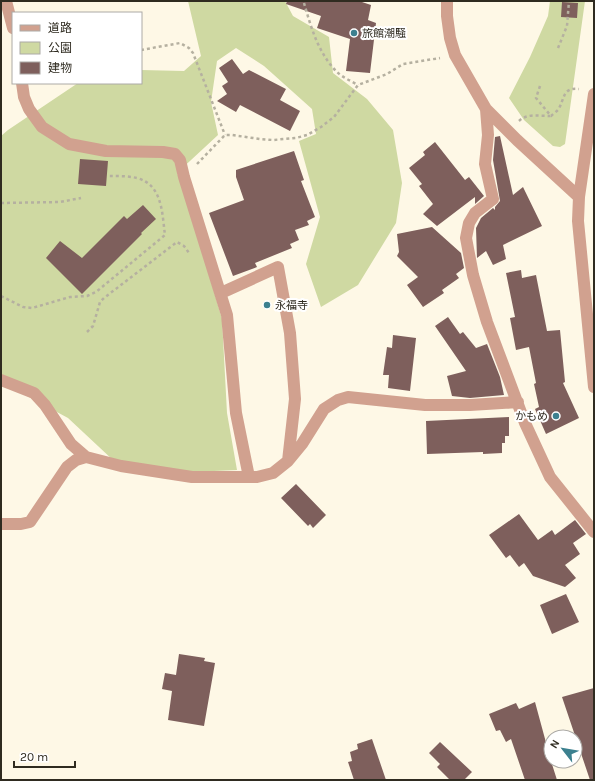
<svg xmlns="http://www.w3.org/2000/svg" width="595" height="781" font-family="Karla,'Noto Sans JP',sans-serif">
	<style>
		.green { fill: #cfd9a2 }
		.building { fill: #7e5f5c }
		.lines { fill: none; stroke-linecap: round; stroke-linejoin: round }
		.path { stroke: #b5b0a0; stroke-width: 2.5; stroke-dasharray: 3 3; stroke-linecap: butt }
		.minor { stroke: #d1a18f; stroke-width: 12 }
		.poi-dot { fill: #3c808f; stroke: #fff; stroke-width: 1.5 }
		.labels { text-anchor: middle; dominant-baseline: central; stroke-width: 4; stroke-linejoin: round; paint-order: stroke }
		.poi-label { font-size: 11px; fill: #2f2b20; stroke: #fff; text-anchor: start }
	</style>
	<rect width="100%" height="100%" fill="#fef8e6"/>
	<path class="green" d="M188,1H285L293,16L329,37L333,73L367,99L393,130L402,183L396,223L358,285L321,307L306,264L320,217L299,141L316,134L312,109L264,66L236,48L217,61L211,102L218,135L177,173L183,186L222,319L227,413L237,470L191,472L114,461L68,418L1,382V136L8,130L78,83H141V70L184,71L201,56Z
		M550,1H585L565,144L560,147L553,146L524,120L509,98L530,57L548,16Z"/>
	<path class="building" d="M287,1H359L371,5L368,20L376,23L370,73L346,71L350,39L317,28L321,16L286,4Z
		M562,2L578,3L577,18L561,17Z
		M232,59L243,74L249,70L286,89L280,100L300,111L290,131L240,105L236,112L217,101L227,94L222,86L228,82L219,68Z
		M500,136L513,195L523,187L542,226L503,245L506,259L493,265L486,251L477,258L476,228L481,218L493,208L495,210V207L500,201L493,160L495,137Z
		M435,142L465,180L469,177L484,196L475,204V197L437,226L423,214L433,204L419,186L422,184L409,168L425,155L423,152Z
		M294,151L304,180L301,181L315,217L307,221L309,225L295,230L299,240L290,244L292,248L255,263L257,267L233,276L209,213L244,200L236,177V170Z
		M80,159L108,161L106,186L78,184Z
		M143,205L156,219L141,233L142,234L82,294L46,258L60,241L82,258L124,216L127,219Z
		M432,227L461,253L464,268L456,274L459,278L442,290L444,293L423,307L407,285L418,277L397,256L399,252L397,234Z
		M521,270L522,278L536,275L547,331L560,330L565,382L563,383L579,418L546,434L535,409L539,407L534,384L536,383L529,347L516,350L510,318L515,317L506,273Z
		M448,317L460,334L463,332L476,348L487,344L500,377L504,395L470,398L452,396L447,376L466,371L435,326Z
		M393,335L416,338L410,391L388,388L389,375H383L387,347L392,348Z
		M509,417V436H505V443H502V453L483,454V452L427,454L426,421Z
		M296,484L326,515L313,528L310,524L308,526L281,498Z
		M519,514L538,540L552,530L555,535L575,520L586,534L573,543L580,554L565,565L576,578L565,587L533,576L524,563L519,567L510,555L506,558L489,535Z
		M566,594L579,622L552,634L540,605Z
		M179,654L205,658L204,661L215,663L204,726L168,720L172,691L162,689L165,673L176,675Z
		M594,688V780H590L562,697Z
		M535,702L551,761L557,780H525L511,739L506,742L500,730L496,731L489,714L516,703L519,709Z
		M372,739L386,780H354L348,762L352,761L350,752L358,749L357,744Z
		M440,742L472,772L464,780H450L437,767L440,764L429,753Z"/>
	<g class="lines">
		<path class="path" d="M304,3C311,27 318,53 337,72C342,77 351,81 358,85
			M558,48L567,26L569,1
			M141,50L180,43L189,48L193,53L225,135
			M540,86L536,98L551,116C553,114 556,112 558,110C565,99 562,87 579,89
			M519,121C527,113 539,116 550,116
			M197,164L225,135H232L260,139L273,140L296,138L307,135L321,127L334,117L358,85L387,74L403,64L440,58
			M1,203L60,202L81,198
			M1,296L23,307L32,308L70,297L87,296L96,292L165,235C162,214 163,185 137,178C128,176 118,176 109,176
			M87,332L93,326L100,302L104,298L177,242L184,246L189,253"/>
		<path class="minor" d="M6,1L13,28
			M447,1V16L450,38L455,55L486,109L517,140L579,197
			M22,83L24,97L29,109L42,127L69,144L106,151L163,152L175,154L180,160L184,177L227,315L236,413L249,477
			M594,94L579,197L578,221L594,387
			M486,109L488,135L485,164L493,199L475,213L469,223L466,238L473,275L487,322L525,423L550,477L594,532
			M221,293L278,267L290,333L295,399L288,461
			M1,380L34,393L45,405L71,444L86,457
			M1,524H21L30,522L67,467L76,460L86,457L121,466L192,477H257L273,473L288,461L302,444L324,409L338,400L348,397L425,405H470L518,402"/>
	</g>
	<g class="poi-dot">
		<circle cx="354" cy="33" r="4"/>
		<circle cx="267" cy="305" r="4"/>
		<circle cx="556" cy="416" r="4"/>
	</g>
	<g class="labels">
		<g class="poi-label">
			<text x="362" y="33">旅館潮騒</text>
			<text x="275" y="305">永福寺</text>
			<text x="548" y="416" text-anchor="end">かもめ</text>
		</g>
	</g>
	<rect width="595" height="781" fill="none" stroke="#2f2b20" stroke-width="4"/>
	<rect x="12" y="12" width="130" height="72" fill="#ffffff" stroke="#acaaa6"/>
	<rect x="20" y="25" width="20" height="6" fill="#d1a18f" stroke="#acaaa6"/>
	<text x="48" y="32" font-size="12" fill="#2f2b20">道路</text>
	<rect x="20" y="42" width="20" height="12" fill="#cfd9a2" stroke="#acaaa6"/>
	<text x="48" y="52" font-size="12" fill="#2f2b20">公園</text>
	<rect x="20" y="62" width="20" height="12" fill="#7e5f5c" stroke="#acaaa6"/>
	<text x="48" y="72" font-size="12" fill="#2f2b20">建物</text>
	<g transform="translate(563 749) rotate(301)"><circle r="19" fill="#ffffff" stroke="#acaaa6"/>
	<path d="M0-3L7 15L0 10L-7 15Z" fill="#3c808f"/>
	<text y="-6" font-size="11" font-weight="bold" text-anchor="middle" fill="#2f2b20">N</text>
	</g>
	<path d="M14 761v6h61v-6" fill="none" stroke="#2f2b20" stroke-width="2"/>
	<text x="20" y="761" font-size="12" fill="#2f2b20" stroke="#ffffff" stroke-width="3" paint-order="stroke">20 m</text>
</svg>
